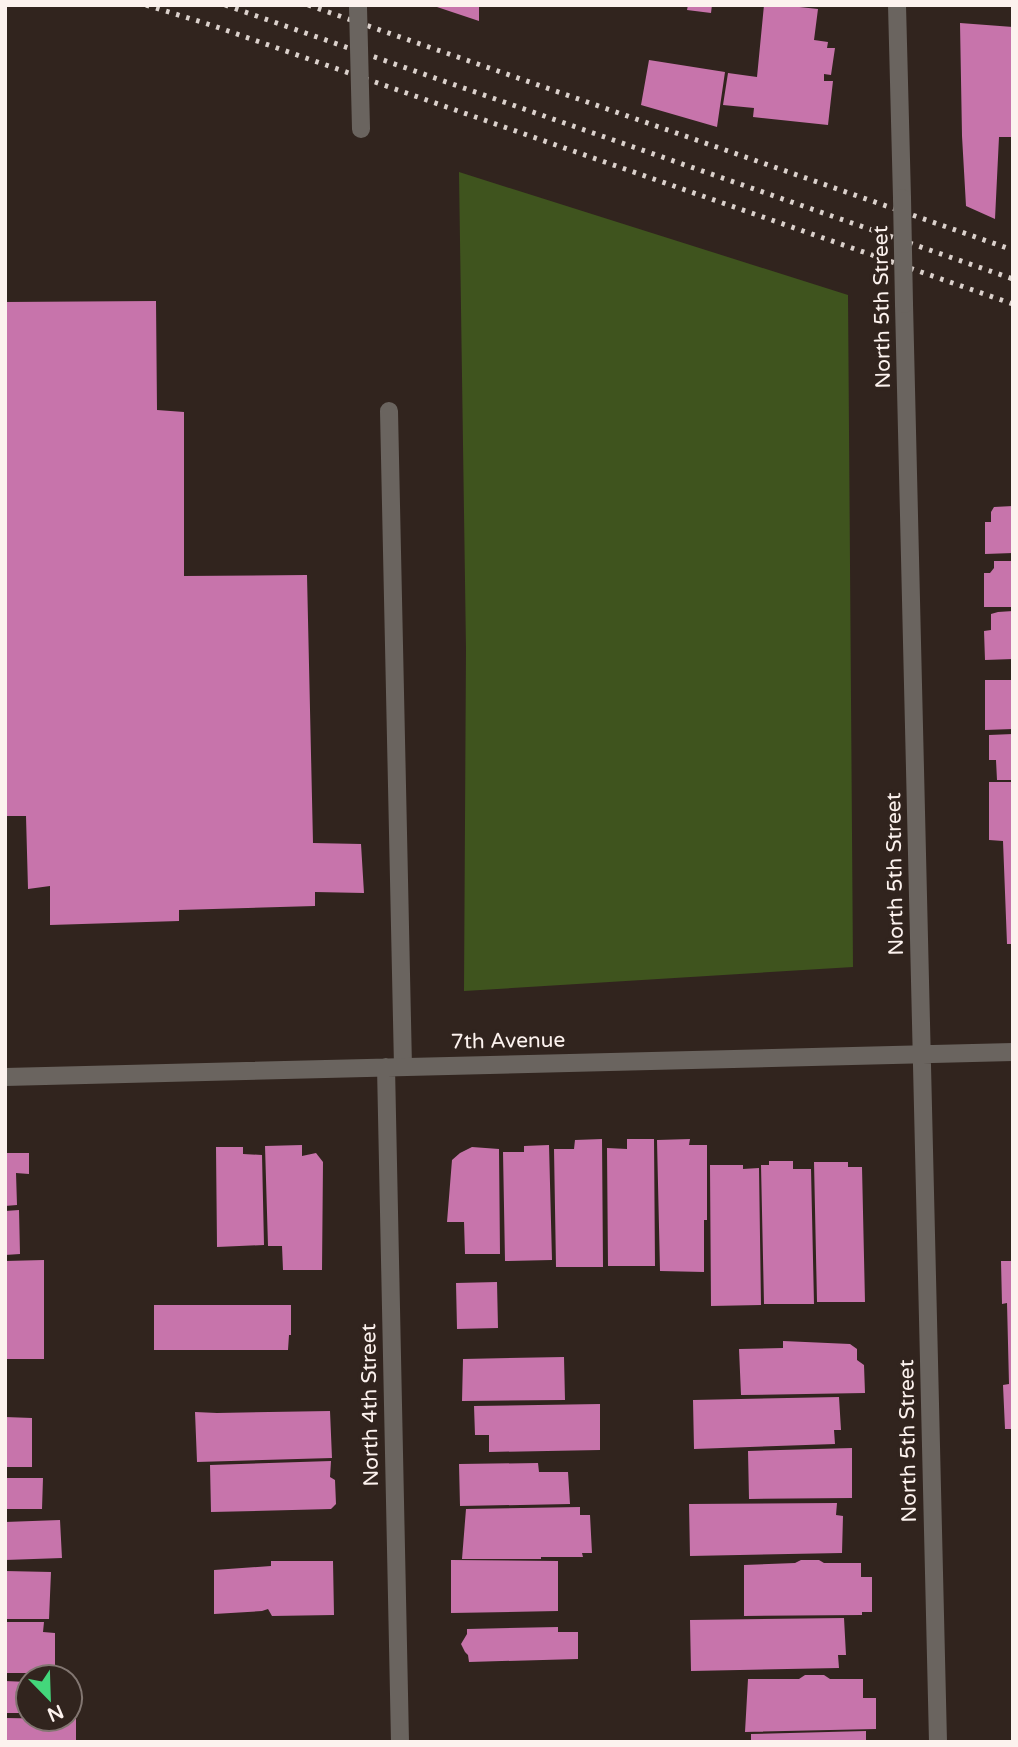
<svg xmlns="http://www.w3.org/2000/svg" width="1018" height="1747" font-family="'Varela Round',sans-serif">
	<style>
		.green { fill: #3f541e }
		.building { fill: #c774ab }
		.lines { fill: none; stroke-linecap: round; stroke-linejoin: round }
		.lane { stroke: #6a645f; stroke-width: 18 }
		.street { stroke: #6a645f; stroke-width: 18 }
		.rail { stroke: #dbd1cc; stroke-width: 5; stroke-dasharray: 3.5 7; stroke-linecap: butt }
		.lane-bridge { stroke: #6a645f; stroke-width: 18 }
		.street-bridge { stroke: #6a645f; stroke-width: 18 }
		.labels { text-anchor: middle; dominant-baseline: central; stroke-width: 7; stroke-linejoin: round; paint-order: stroke }
		.street-label { font-size: 21px; fill: #fcf2ee; stroke: #31241e }
	</style>
	<rect width="100%" height="100%" fill="#31241e"/>
	<path class="green" d="M459,172L848,295L853,967L464,991L466,649Z"/>
	<path class="building" d="M434,5H479V21L434,6Z
		M688,5H712L711,13L687,10Z
		M764,5H781L818,9L814,40L828,42L827,48H835L831,75L824,74V81H833L828,125L753,117L754,108L723,105L728,73L757,77Z
		M960,23L1013,27V137H999L995,219L966,206L962,136Z
		M649,60L725,72L717,127L641,105Z
		M156,301L157,410L184,412V576L307,575L313,843L361,844L364,893L315,892V906L179,910V921L50,925V886L28,889L26,816H5V302Z
		M1013,506V553L985,554V522H991V512L994,507Z
		M994,561H1013V607H984V573H990L994,568Z
		M1013,611V659L985,660L984,631L991,630V614L998,612Z
		M985,680H1013V729L985,730Z
		M1013,734V780H997L996,760H989V735Z
		M989,782H1013V944H1007L1003,841L989,840Z
		M602,1139L603,1267H556L554,1149H574L575,1140Z
		M627,1139H654L655,1266H608L607,1148L627,1149Z
		M690,1139L689,1145H707V1220H704V1272L660,1271L657,1140Z
		M302,1145V1156L316,1153L323,1162L322,1270H283L282,1246H268L265,1146Z
		M549,1145L552,1260L505,1261L503,1152H524V1146Z
		M216,1147H243V1154L262,1155L264,1245L217,1247Z
		M472,1147L499,1149L500,1254H465L464,1222H447L452,1160L460,1153Z
		M5,1153H29V1174L16,1173L17,1205L5,1206Z
		M769,1161H793V1169H811L814,1304H764L761,1165H769Z
		M814,1162H848V1167H862L865,1302H817Z
		M710,1165H743V1169L759,1168L761,1305L711,1306Z
		M19,1210L20,1254L5,1255V1211Z
		M44,1260V1359H5V1261Z
		M1001,1261H1013V1429H1005L1003,1385L1009,1384L1007,1303L1002,1304Z
		M497,1282L498,1328L457,1329L456,1283Z
		M154,1305H291V1335H289L288,1350H154Z
		M783,1341L850,1344L857,1349V1360L864,1365L865,1393L741,1395L739,1349L783,1348Z
		M564,1357L565,1400L462,1401L463,1359Z
		M839,1397L841,1430H834L835,1444L694,1449L693,1400Z
		M600,1404V1450L489,1452V1435H475L474,1406Z
		M330,1411L332,1458L197,1462L195,1412L217,1413Z
		M5,1417L32,1418V1467H5Z
		M852,1448V1498L749,1499L748,1451Z
		M331,1461L330,1477L335,1480L336,1504L331,1509L211,1512L210,1465Z
		M538,1463L539,1472H568L570,1504L460,1506L459,1464Z
		M5,1478H43L42,1509H5Z
		M837,1503L836,1515L843,1516L842,1553L690,1556L689,1504Z
		M580,1507V1515H590L592,1553H582L583,1557H541V1559H462L466,1509Z
		M60,1520L62,1558L5,1560V1522Z
		M451,1560L558,1561V1611L451,1613Z
		M801,1560H819L824,1563H861V1577H872V1612H862V1615L744,1616V1565L795,1563Z
		M271,1561H333L334,1615L272,1616L268,1609L262,1611L214,1614V1570L271,1566Z
		M5,1571L51,1572L49,1619H5Z
		M844,1618L846,1655H838L839,1668L691,1671L690,1620Z
		M5,1622H44L43,1632L55,1633V1668L51,1669H39V1673H5Z
		M558,1627V1632H578V1659L469,1662L468,1655L465,1652L461,1644L467,1634V1629Z
		M805,1675H824L830,1679H863V1698H876V1729L745,1732L748,1679H799Z
		M5,1681L28,1682V1713H5Z
		M70,1717H76V1742H5V1718L70,1719Z
		M866,1731V1742H751V1734Z"/>
	<g class="lines">
		<path class="lane" d="M389,411L403,1067"/>
		<path class="street" d="M897,5L902,198
			M904,304L938,1742
			M386,1067L400,1742
			M5,1077L1013,1052"/>
		<path class="rail" d="M146,5L211,25L1013,304
			M225,5L1013,279
			M308,5L1013,250"/>
		<path class="lane-bridge" d="M358,7L361,129"/>
		<path class="street-bridge" d="M902,198L904,304"/>
	</g>
	<g class="labels">
		<g class="street-label">
			<text transform="translate(882 307) rotate(-91)">North 5th Street</text>
			<text transform="translate(895 874) rotate(-91)">North 5th Street</text>
			<text transform="translate(508 1041) rotate(-1)">7th Avenue</text>
			<text transform="translate(370 1405) rotate(-91)">North 4th Street</text>
			<text transform="translate(908 1441) rotate(-91)">North 5th Street</text>
		</g>
	</g>
	<rect width="1018" height="1747" fill="none" stroke="#fcf2ee" stroke-width="14"/>
	<g transform="translate(49 1698) rotate(157)"><circle r="33" fill="#31241e" stroke="#827671" stroke-width="2"/>
	<path d="M0-5L12 26L0 18L-12 26Z" fill="#43d77b"/>
	<text y="-10" font-size="19" font-weight="bold" text-anchor="middle" fill="#fcf2ee">N</text>
	</g>
</svg>
